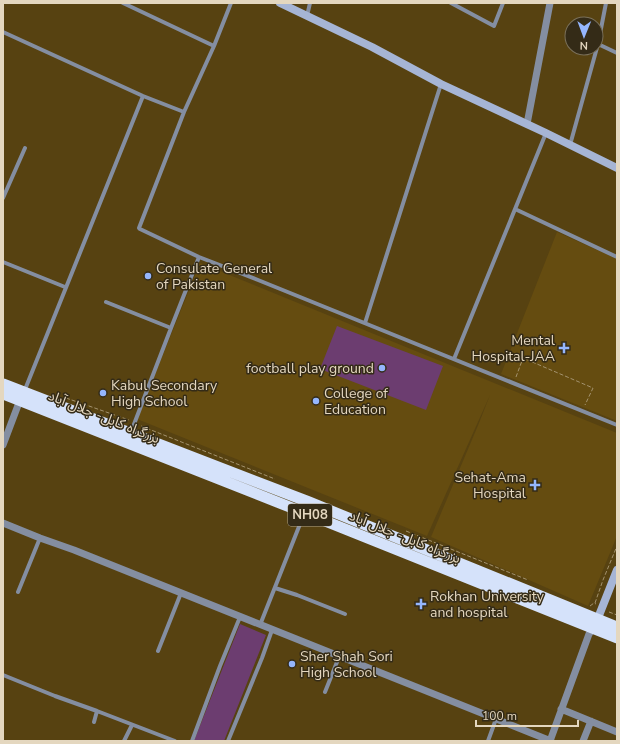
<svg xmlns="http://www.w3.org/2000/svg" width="620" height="744" font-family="'Nunito Sans','Noto Sans Arabic',sans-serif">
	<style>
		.built { fill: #654c10 }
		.green { fill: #6c3d70 }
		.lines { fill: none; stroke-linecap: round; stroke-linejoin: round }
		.path { stroke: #a3926e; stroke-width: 1; stroke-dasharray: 4 2; stroke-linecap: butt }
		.minor { stroke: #848ea1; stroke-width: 4 }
		.tertiary { stroke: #848ea1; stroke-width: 7 }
		.secondary { stroke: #a6b5d5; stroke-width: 8 }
		.trunk { stroke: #d5e2fa; stroke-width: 11 }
		.poi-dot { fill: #95b6fd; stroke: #342b17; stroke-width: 1.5 }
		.labels { text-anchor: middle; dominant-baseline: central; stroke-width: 3; stroke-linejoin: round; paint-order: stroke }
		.shield { fill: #342b17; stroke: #afa38d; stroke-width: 1 }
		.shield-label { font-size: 13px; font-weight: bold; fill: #e4d7bf }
		.poi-label { font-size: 14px; fill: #e4d7bf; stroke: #342b17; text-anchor: start }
		.street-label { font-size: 14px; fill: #e4d7bf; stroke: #342b17 }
	</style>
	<rect width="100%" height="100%" fill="#574211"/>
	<path class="built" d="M557,232L617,259V421L501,374Z
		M200,263L617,433V536L588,606L431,537L479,423L490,395L427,536L137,419Z"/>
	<path class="green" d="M337,326L443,366L426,410L320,369Z
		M240,624L266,635L224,741H194Z"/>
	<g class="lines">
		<path class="path" d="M516,377L523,358L593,388L585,405
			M66,398L129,420
			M141,426L275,479
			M406,531L528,580
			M595,603L603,580L617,546
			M590,606L594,603L596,604
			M609,612L617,615"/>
		<path class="minor" d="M123,3L214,46
			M231,3L214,46L184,112L139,228L140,229L199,257L258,280L617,425
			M451,3L494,26L503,3
			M307,16L310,3
			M3,32L143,96L184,112
			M598,44L617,53
			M570,145L598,44L606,3
			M3,198L25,148
			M515,209L617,257
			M3,262L65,287
			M106,302L171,328
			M365,323L441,84
			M454,359L546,133
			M24,392L143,96
			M131,432L171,328L199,257
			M275,588L297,595L345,614
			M18,592L40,538
			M260,625L304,514
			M158,651L181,593
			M3,675L55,696L97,711L175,741
			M325,692L339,657
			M94,722L97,711
			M124,741L132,725
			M192,741L220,666L240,617
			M228,741L262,658L272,630
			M488,741L496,719"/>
		<path class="tertiary" d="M527,124L550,3
			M3,445L20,400
			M3,523L40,538L74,550L551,741
			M561,709L617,732
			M550,741L589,634L593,629
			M583,741L591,721"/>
		<path class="secondary" d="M280,3L372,47L441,84L546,133L617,168
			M596,623L617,570"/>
		<path class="trunk" d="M3,384L309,502L617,627
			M3,394L305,513L617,638"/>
	</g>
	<g class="poi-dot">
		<circle cx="148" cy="276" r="4"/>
		<path d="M562 342h4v4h4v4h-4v4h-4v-4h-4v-4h4z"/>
		<circle cx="382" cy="368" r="4"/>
		<circle cx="103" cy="393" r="4"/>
		<circle cx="316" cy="401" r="4"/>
		<path d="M533 479h4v4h4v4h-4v4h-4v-4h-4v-4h4z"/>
		<path d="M419 598h4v4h4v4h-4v4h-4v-4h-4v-4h4z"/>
		<circle cx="292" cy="664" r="4"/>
	</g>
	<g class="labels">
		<rect class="shield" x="288" y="504" width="44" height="22" rx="3"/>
		<g class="shield-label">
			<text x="310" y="515">NH08</text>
		</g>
		<g class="poi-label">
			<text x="156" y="268">Consulate General<tspan x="156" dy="16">of Pakistan</tspan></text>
			<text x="555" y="340" text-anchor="end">Mental<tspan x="555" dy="16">Hospital-JAA</tspan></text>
			<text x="374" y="368" text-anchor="end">football play ground</text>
			<text x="111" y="385">Kabul Secondary<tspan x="111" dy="16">High School</tspan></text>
			<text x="324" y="393">College of<tspan x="324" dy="16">Education</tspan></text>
			<text x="526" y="477" text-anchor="end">Sehat-Ama<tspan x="526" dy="16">Hospital</tspan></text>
			<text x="430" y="596">Rokhan University<tspan x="430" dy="16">and hospital</tspan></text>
			<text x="300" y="656">Sher Shah Sori<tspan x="300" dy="16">High School</tspan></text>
		</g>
		<g class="street-label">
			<text transform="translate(104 417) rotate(22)">بزرگراه کابل- جلال آباد</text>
			<text transform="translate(405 537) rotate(22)">بزرگراه کابل- جلال آباد</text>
		</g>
	</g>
	<rect width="620" height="744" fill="none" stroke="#e4d7bf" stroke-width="8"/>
	<g transform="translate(584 36) rotate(181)"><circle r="19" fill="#342b17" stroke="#7a705a"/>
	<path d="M0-3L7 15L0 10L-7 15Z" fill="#95b6fd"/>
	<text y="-6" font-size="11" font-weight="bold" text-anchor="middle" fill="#e4d7bf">N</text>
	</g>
	<path d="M476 720v6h102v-6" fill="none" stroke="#e4d7bf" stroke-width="2"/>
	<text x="482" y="720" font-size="12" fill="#e4d7bf" stroke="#342b17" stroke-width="3" paint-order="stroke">100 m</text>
</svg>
